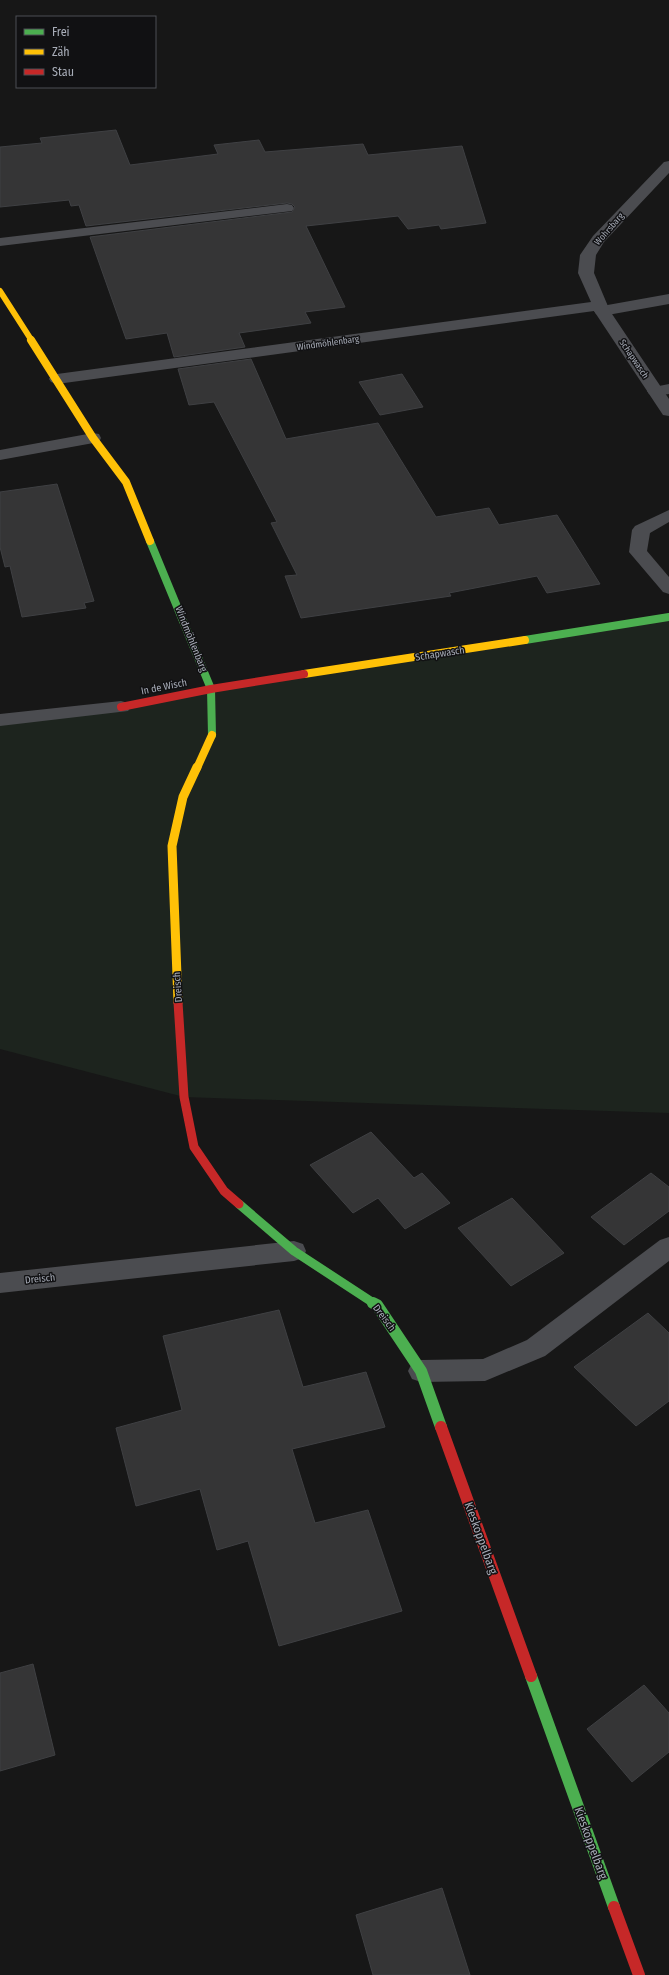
<svg xmlns="http://www.w3.org/2000/svg" width="669" height="1975" font-family="'Fira Sans Condensed',sans-serif">
	<style>
		.green { fill: #1d241e }
		.building { fill: #353536; stroke: #3f4043 }
		.lines { fill: none; stroke-linecap: round; stroke-linejoin: round }
		.lane { fill: #4b4c50; fill-rule: evenodd }
		.street { fill: #4b4c50; fill-rule: evenodd }
		.fast-far2 { stroke: #4caf50; stroke-width: 8 }
		.fast-far1 { stroke: #4caf50; stroke-width: 9 }
		.fast { stroke: #4caf50; stroke-width: 12 }
		.slow-far2 { stroke: #ffc107; stroke-width: 6 }
		.slow-far1 { stroke: #ffc107; stroke-width: 8 }
		.slow { stroke: #ffc107; stroke-width: 9 }
		.jam-far2 { stroke: #c62828; stroke-width: 8 }
		.jam-far1 { stroke: #c62828; stroke-width: 9 }
		.jam { stroke: #c62828; stroke-width: 12 }
		.labels { text-anchor: middle; dominant-baseline: central; stroke-width: 3; stroke-linejoin: round; paint-order: stroke }
		.far-street-label { font-size: 9px; fill: #a8adb8; stroke: #111113 }
		.street-label { font-size: 10px; fill: #a8adb8; stroke: #111113 }
		.near-street-label { font-size: 12px; fill: #a8adb8; stroke: #111113 }
	</style>
	<rect width="100%" height="100%" fill="#171717"/>
	<path class="green" d="M669,617V1113L184,1097L0,1049V723Z"/>
	<path class="building" d="M116,130L130,165L218,154L214,145L259,140L265,152L363,144L368,155L462,146L486,223L441,229L439,225L408,229L398,216L306,226L345,307L305,312L311,323L239,333L245,347L174,357L167,333L126,339L90,237L292,212L295,207L292,204L287,203L86,226L79,205L71,206L69,200L0,207V147L42,143L40,138Z
		M251,359L286,439L378,423L436,517L489,508L499,525L557,515L600,584L547,593L537,576L449,593L451,596L301,618L285,576L297,575L271,523L277,522L214,402L189,405L178,369Z
		M402,374L423,407L380,415L359,382Z
		M57,484L94,601L84,603L86,608L22,617L10,566L5,567L0,547V492Z
		M371,1132L414,1178L422,1173L450,1203L405,1229L378,1198L353,1213L310,1165Z
		M651,1173L669,1187V1211L624,1245L591,1217Z
		M512,1198L564,1253L511,1286L458,1228Z
		M279,1310L303,1387L366,1372L385,1427L292,1449L315,1523L368,1510L402,1611L279,1646L248,1541L217,1550L200,1489L136,1506L116,1428L182,1410L163,1336Z
		M648,1313L669,1333V1401L636,1426L574,1367Z
		M33,1664L55,1755L0,1771V1673Z
		M644,1685L669,1713V1752L632,1782L587,1729Z
		M442,1888L470,1975H373L356,1915Z"/>
	<g class="lines">
		<path class="lane" d="M287,204L292,205L294,208L292,211L0,246V238Z
			M669,294V304L602,316L596,314L594,311L596,308L602,306Z
			M669,384V394L655,396L649,394L647,391L649,388Z
			M93,433L99,434L101,438L99,442L0,460V450Z
			M669,510V522L650,533L647,551L669,577V594L663,592L629,552L632,530L635,526Z
			M121,701L128,703L131,707L128,711L0,726V714Z"/>
		<path class="street" d="M669,161V173L604,242L596,255L594,273L610,311L669,399V416L663,415L594,311L57,384L51,382L49,379L51,376L57,374L591,302L578,273L580,255L593,236L664,162Z
			M669,1237V1261L545,1356L485,1381L421,1382L412,1379L408,1371L412,1363L421,1360L483,1359L527,1340L660,1240Z
			M294,1241L303,1244L306,1251L303,1258L294,1261L0,1293V1273Z"/>
		<path class="fast-far2" d="M150,541L211,689L212,735
			M525,640L669,617"/>
		<path class="fast-far1" d="M239,1204L294,1251L375,1304"/>
		<path class="fast" d="M373,1303L377,1305L421,1371L441,1427
			M531,1676L614,1907"/>
		<path class="slow-far2" d="M0,291L32,341"/>
		<path class="slow-far1" d="M31,340L93,438L126,482L150,541
			M304,674L525,640
			M197,768L212,735"/>
		<path class="slow" d="M178,1002L172,846L183,797L197,767"/>
		<path class="jam-far2" d="M121,707L211,689L304,674"/>
		<path class="jam-far1" d="M178,1002L184,1097L194,1147L224,1191L239,1204"/>
		<path class="jam" d="M441,1427L531,1676
			M614,1907L639,1975"/>
	</g>
	<g class="labels">
		<g class="far-street-label">
			<text transform="translate(609 229) rotate(-49)">Wohrsbarg</text>
			<text transform="translate(328 343) rotate(-8)">Windmöhlenbarg</text>
			<text transform="translate(634 359) rotate(56)">Schapwasch</text>
		</g>
		<g class="street-label">
			<text transform="translate(191 639) rotate(68)">Windmöhlenbarg</text>
			<text transform="translate(440 654) rotate(-9)">Schapwasch</text>
			<text transform="translate(164 687) rotate(-11)">In de Wisch</text>
			<text transform="translate(178 987) rotate(-94)">Dreisch</text>
			<text transform="translate(40 1279) rotate(-6)">Dreisch</text>
			<text transform="translate(384 1318) rotate(53)">Dreisch</text>
		</g>
		<g class="near-street-label">
			<text transform="translate(481 1538) rotate(70)">Kieskoppelbarg</text>
			<text transform="translate(591 1843) rotate(70)">Kieskoppelbarg</text>
		</g>
	</g>
	<rect x="16" y="16" width="140" height="72" fill="#111113" stroke="#4d4f55"/>
	<rect x="24" y="29" width="20" height="6" fill="#4caf50" stroke="#4d4f55"/>
	<text x="52" y="36" font-size="12" fill="#a8adb8">Frei</text>
	<rect x="24" y="49" width="20" height="6" fill="#ffc107" stroke="#4d4f55"/>
	<text x="52" y="56" font-size="12" fill="#a8adb8">Zäh</text>
	<rect x="24" y="69" width="20" height="6" fill="#c62828" stroke="#4d4f55"/>
	<text x="52" y="76" font-size="12" fill="#a8adb8">Stau</text>
</svg>
